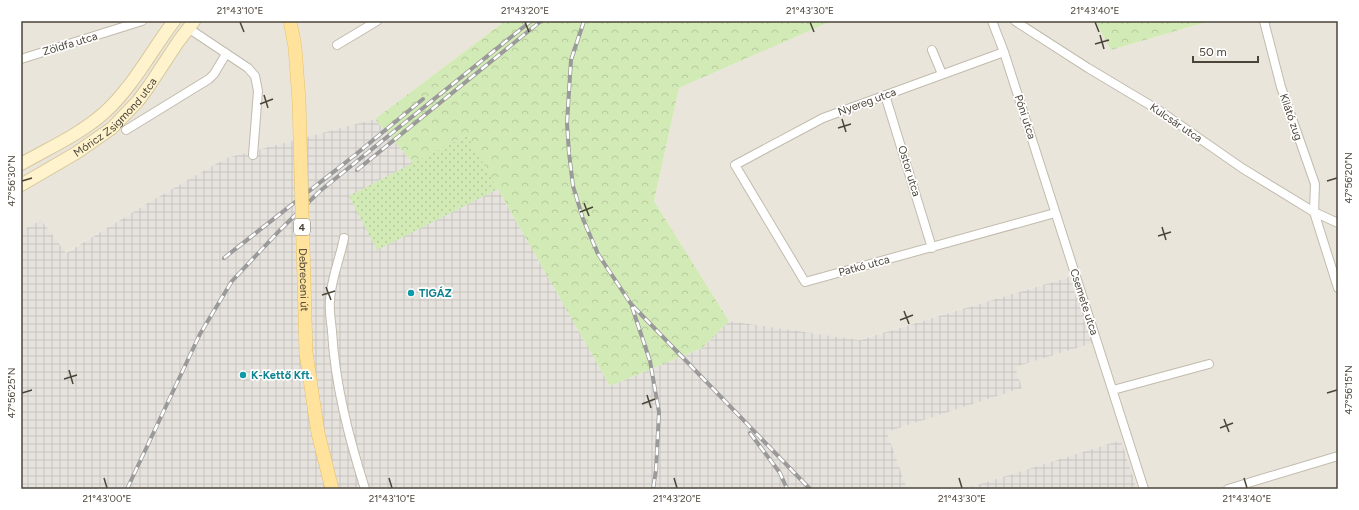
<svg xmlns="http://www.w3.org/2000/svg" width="1359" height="510" font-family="Figtree,sans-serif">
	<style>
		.residential { fill: #eae5da }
		.industrial { fill: url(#industrial-grid) }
		.grass { fill: url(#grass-dots) }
		.forest { fill: url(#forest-crowns) }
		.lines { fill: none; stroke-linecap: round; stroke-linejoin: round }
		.minor-casing { stroke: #c2bbae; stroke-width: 10 }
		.secondary-casing { stroke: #d6c79b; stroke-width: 14 }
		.primary-casing { stroke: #e6c16a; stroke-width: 14 }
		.minor { stroke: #fff; stroke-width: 8 }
		.secondary { stroke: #fff3cd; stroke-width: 12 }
		.primary { stroke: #ffe39c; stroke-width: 13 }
		.rail-casing { stroke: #9a9a9a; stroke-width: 4 }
		.rail { stroke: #fff; stroke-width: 2.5; stroke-dasharray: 8; stroke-linecap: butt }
		.primary-bridge-casing { stroke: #e6c16a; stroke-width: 14; stroke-linecap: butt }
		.primary-bridge { stroke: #ffe39c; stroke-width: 13 }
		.ticks { fill: none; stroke: #4b4439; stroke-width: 1.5 }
		.culture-dot { fill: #0f9aa8; stroke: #fff; stroke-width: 1.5 }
		.labels { text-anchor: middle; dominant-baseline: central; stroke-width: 3.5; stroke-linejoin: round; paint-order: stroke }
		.shield { fill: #fff; stroke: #817c74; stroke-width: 1 }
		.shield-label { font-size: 10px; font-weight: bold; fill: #4b4439 }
		.street-label { font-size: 11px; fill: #4b4439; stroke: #fff }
		.culture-label { font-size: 11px; font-weight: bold; fill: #0d838f; stroke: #fff; text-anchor: start }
		.neatline { fill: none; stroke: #4b4439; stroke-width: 1.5 }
		.ticks-label { font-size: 10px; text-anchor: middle; fill: #4b4439 }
	</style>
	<defs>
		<pattern id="industrial-grid" width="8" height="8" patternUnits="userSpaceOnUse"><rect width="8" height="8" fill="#e6e2dd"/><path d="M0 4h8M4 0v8" fill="none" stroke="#c7c3be"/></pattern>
		<pattern id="grass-dots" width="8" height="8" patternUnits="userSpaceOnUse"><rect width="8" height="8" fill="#d2eab5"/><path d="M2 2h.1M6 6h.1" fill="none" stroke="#b6ca9c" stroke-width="1.8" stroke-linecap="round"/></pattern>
		<pattern id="forest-crowns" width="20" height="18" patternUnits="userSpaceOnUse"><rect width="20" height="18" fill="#d2eab5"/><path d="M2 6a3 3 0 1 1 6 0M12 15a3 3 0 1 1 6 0" fill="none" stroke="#b6ca9c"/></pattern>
	</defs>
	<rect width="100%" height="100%" fill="#f6f3ec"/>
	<path class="residential" d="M21,21H505L375,119L226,158L151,201L65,253L41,220L21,231Z
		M832,21H1095L1111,50L1210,21H1338V489H1137L1121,440L964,489H907L887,432L1021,388L1015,367L1093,343L1069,277L858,340L729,321L654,201L679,88Z"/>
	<path class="industrial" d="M375,119L413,163L467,135L610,386L702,348L729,321L859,340L1069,277L1093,343L1015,367L1022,388L887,432L907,489H21V231L41,220L66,253L151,201L226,158Z
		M1121,440L1137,489H964Z"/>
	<path class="grass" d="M467,135L498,189L377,250L349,196Z"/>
	<path class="forest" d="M505,21H832L679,88L654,201L729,321L702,348L610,386L467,135L413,163L375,119Z
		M1095,21H1210L1111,50Z"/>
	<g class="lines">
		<defs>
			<path id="minor" d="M992,21L1004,52L1144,489
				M1015,21L1088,68L1160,111L1242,168L1314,212L1338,223
				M1264,21L1281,87L1315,184L1314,212L1338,288
				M188,28L248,68L255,76L258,91L253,155
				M337,45L377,21
				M932,50L942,74
				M1004,52L823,118L735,165L805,282L1055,213
				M21,59L142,21
				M885,95L932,248
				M126,130L209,79L214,74L226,54
				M344,238C340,259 331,279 330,300C329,310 331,321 332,331C335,385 349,438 365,489
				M1113,390L1209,364
				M1228,489L1338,456"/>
			<g id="secondary">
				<path d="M21,164C49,148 79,135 104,113C133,87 151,51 174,21"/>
				<path id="s1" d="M21,185L76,153L112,128L138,101L149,86L178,42L194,21"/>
			</g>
			<path id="primary" d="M290,21L295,47L299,101
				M306,353L318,433L332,489"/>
		</defs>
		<use href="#minor" class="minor-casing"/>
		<use href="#secondary" class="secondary-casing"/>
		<use href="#primary" class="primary-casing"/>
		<use href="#minor" class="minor"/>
		<use href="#secondary" class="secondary"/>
		<use href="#primary" class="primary"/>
		<defs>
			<path id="rail" d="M584,21L571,60L567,123L569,153L573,186L583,219L598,254L631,304L810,489
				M357,170L541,21
				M224,258L355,155L423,99
				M632,307L650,361L659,412L656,470L653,489
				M750,433L780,473L787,489
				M127,489L200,334L232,281L280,230L320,191L531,21"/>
		</defs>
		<use href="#rail" class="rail-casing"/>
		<use href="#rail" class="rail"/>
		<defs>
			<g id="primary-bridge">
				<path id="s2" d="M299,101L306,353"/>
			</g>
		</defs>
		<use href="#primary-bridge" class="primary-bridge-casing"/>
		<use href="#primary-bridge" class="primary-bridge"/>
	</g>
	<path class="ticks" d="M240,22L244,32M525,22L529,32M810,22L814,32M1095,22L1099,32M1100,35L1104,49M1095,44L1109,40M264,95L268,108M260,104L273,99M842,119L846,132M838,128L851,124M22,181L32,178M1327,181L1337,178M584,203L589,216M580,212L593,207M1162,227L1166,240M1158,236L1171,232M326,287L331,300M322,295L335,291M904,311L909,324M900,320L913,315M69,370L73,384M64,379L77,375M22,393L32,390M1327,393L1337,390M647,395L651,408M642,404L655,399M1224,419L1229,432M1220,428L1233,423M104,478L107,488M389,478L392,488M674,478L677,488M959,478L962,488M1244,478L1247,488"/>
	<g class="culture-dot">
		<circle cx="411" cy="293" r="4"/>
		<circle cx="243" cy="375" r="4"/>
	</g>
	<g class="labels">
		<rect class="shield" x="294" y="219" width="16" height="16" rx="3"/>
		<g class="shield-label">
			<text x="302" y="227">4</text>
		</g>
		<g class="street-label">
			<text transform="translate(70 44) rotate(-17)">Zöldfa utca</text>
			<text transform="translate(867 102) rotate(-20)">Nyereg utca</text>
			<text stroke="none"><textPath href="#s1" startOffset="117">Móricz Zsigmond utca</textPath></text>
			<text transform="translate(1025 117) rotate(72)">Póni utca</text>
			<text transform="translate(1291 117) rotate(71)">Kilátó zug</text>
			<text transform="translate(1176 123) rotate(34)">Kulcsár utca</text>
			<text transform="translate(909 171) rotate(73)">Ostor utca</text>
			<text transform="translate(864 266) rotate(-15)">Patkó utca</text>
			<text stroke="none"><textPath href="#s2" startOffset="179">Debreceni út</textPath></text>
			<text transform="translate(1084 302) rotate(72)">Csemete utca</text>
		</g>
		<g class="culture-label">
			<text x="419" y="293">TIGÁZ</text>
			<text x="251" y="375">K-Kettő Kft.</text>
		</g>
	</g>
	<rect width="1359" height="510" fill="none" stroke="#ffffff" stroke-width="44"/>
	<path d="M1193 56v6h65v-6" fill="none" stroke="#4b4439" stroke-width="2"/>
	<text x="1199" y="56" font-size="12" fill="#4b4439" stroke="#ffffff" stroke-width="3" paint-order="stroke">50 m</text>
	<rect x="22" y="22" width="1315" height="466" class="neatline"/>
	<g class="ticks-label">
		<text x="240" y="14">21°43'10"E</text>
		<text x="525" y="14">21°43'20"E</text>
		<text x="810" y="14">21°43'30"E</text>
		<text x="1095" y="14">21°43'40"E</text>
		<text transform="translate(1348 178) rotate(-90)" y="4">47°56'20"N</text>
		<text transform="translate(11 181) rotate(-90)" y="4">47°56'30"N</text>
		<text transform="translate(1348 390) rotate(-90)" y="4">47°56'15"N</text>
		<text transform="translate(11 393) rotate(-90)" y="4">47°56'25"N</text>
		<text x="107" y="502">21°43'00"E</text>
		<text x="392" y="502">21°43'10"E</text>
		<text x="677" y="502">21°43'20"E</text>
		<text x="962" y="502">21°43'30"E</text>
		<text x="1247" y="502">21°43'40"E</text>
	</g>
</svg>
